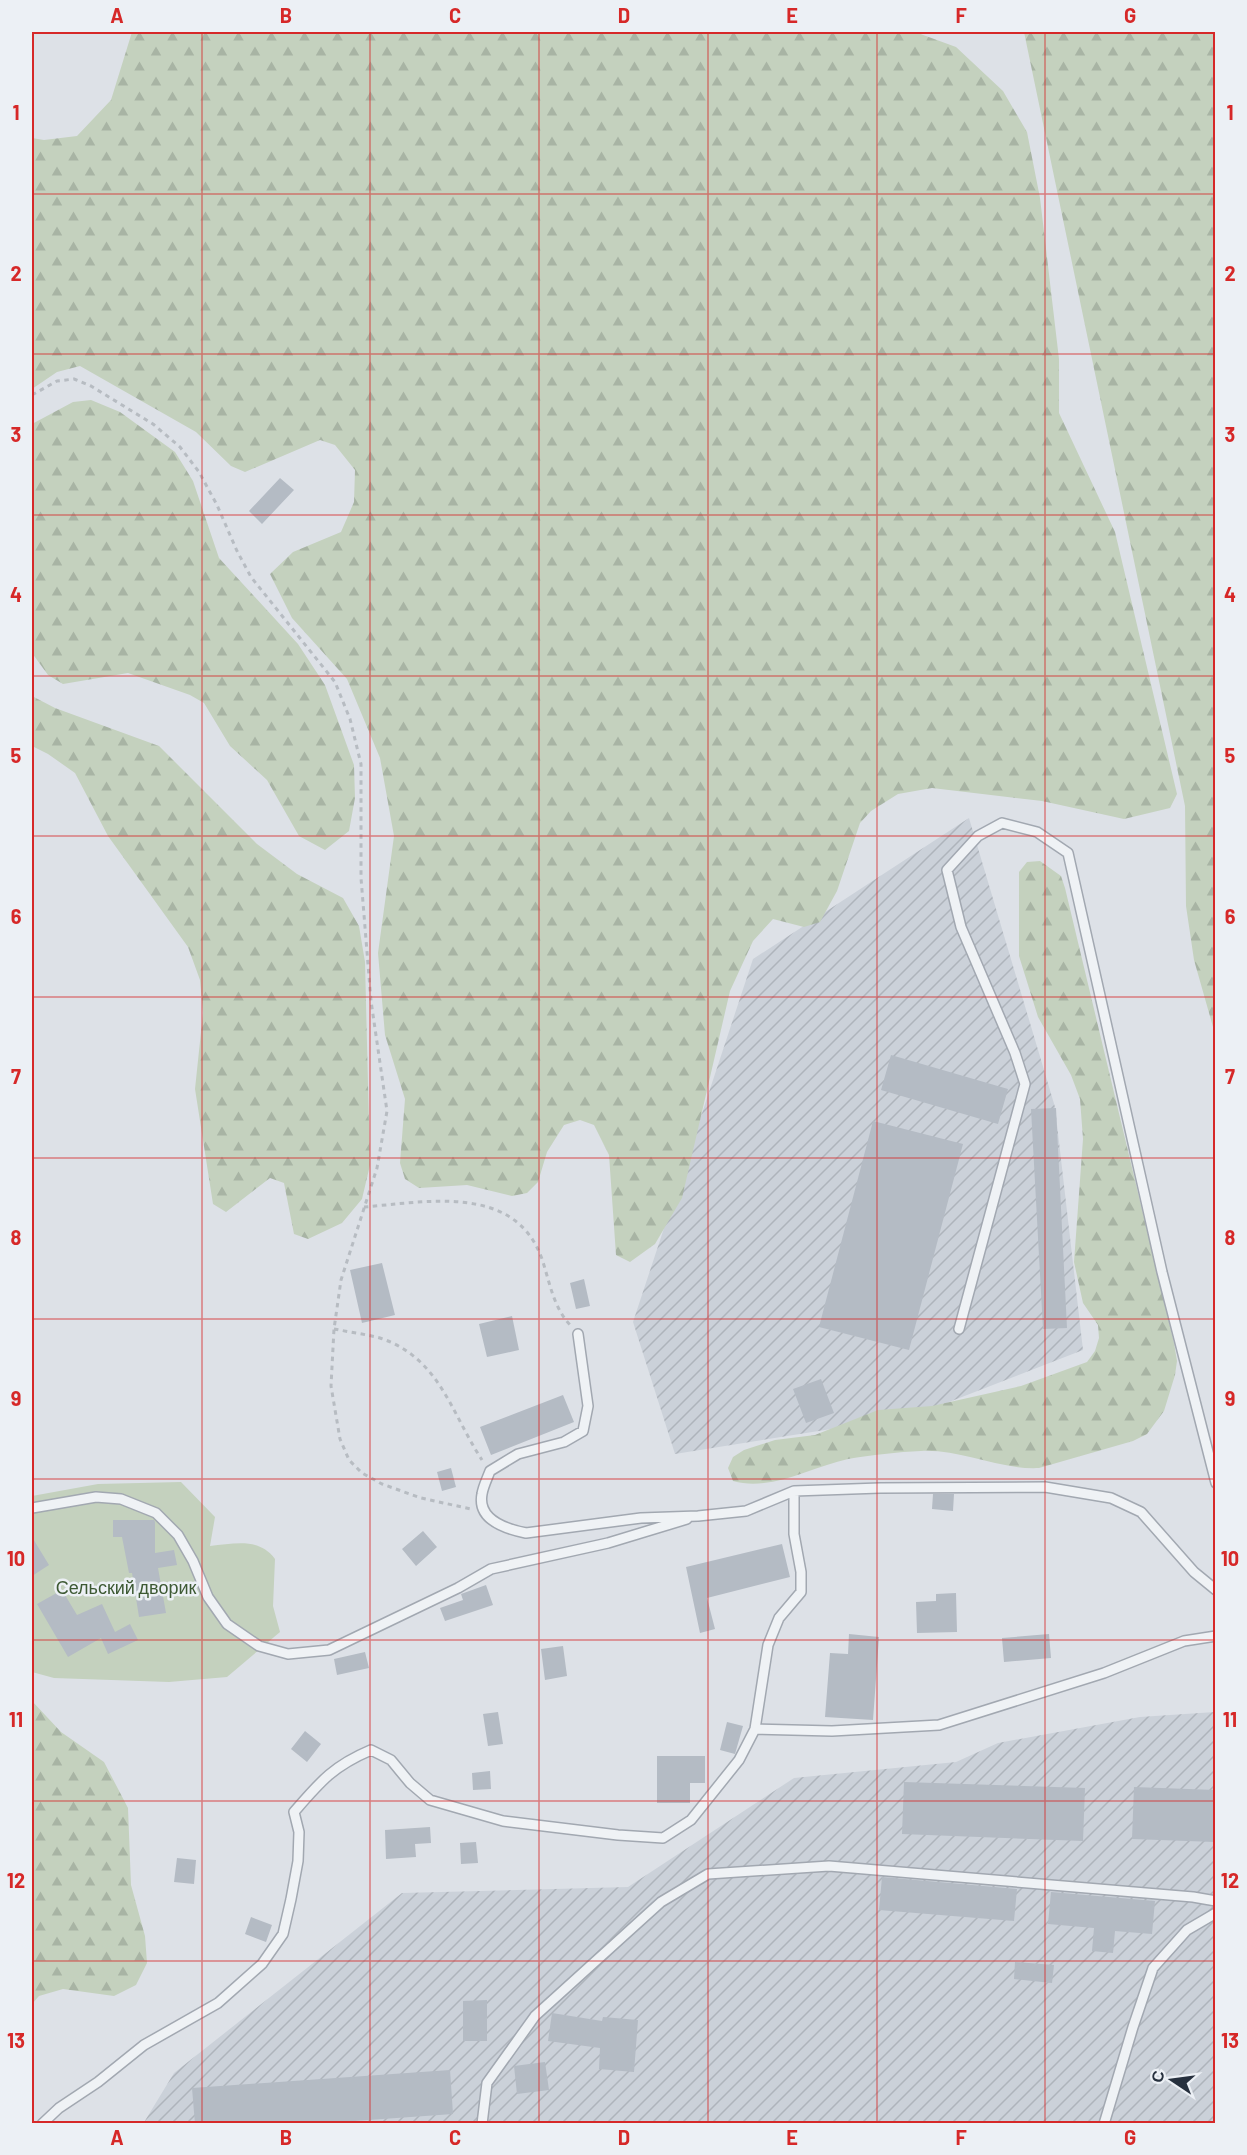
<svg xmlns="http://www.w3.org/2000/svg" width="1247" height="2155" font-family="Barlow,sans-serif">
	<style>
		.industrial { fill: url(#industrial-furrows) }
		.forest { fill: url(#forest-firs) }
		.park { fill: #c4d1be }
		.building { fill: #b4bbc4 }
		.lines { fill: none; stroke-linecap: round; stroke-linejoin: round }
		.lane-casing { stroke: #a2a8b1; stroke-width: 12 }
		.path { stroke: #b7bcc2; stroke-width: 3; stroke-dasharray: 4.5 4.5; stroke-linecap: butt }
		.lane { stroke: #eff2f5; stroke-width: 9 }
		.grid { fill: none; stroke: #d62828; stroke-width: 1.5; stroke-opacity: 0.55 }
		.labels { text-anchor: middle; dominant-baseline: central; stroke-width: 5; stroke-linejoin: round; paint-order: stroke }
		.park-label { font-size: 18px; fill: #3d5933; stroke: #ecf0f5 }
		.neatline { fill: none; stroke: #d62828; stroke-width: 2 }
		.grid-label { font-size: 20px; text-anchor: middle; font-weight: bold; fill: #d62828 }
	</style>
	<defs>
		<pattern id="industrial-furrows" width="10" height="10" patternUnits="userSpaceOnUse" patternTransform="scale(1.5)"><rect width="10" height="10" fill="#cbd1d9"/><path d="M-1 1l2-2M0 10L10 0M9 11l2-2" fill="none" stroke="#aeb4bb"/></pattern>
		<pattern id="forest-firs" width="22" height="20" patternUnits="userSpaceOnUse" patternTransform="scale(1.5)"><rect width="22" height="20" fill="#c4d1be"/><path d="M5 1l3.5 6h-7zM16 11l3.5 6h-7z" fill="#a8b4a4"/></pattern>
	</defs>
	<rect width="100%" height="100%" fill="#dde1e7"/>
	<path class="industrial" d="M969,818L1055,1107L1083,1350L913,1416L675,1454L633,1322L753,959Z
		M1215,1712V2123L143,2124L174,2073L402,1893L628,1887L794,1778L956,1762L998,1743L1140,1717Z"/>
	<path class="forest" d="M132,32H915L956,47L1003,91L1027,132L1040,198L1059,359V413L1115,532L1177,794L1170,808L1124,819L1042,801L932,788L898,794L871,811L860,823L837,891L820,922L804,927L773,919L753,941L730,991L682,1198L655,1244L630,1262L616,1255L609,1155L594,1125L580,1120L564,1125L547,1152L538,1182L527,1193L512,1196L467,1185L419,1188L405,1179L400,1163L405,1099L385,1035L378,953L394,836L380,758L347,679L292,618L270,574L293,552L341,532L354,502L355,470L335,445L320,440L245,472L231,466L196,432L80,366L57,372L32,389V138L44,140L77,136L111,100Z
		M1024,32H1215V1034L1194,960L1186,906L1185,806Z
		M91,400L120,412L175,452L193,481L219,558L298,644L325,685L354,765L355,798L349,831L325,850L299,836L267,780L230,746L204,703L190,695L128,673L63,684L48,675L32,653V424L73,402Z
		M32,696L55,708L159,746L257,844L297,874L343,898L359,926L365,962L370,1165L362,1199L342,1223L308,1239L294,1234L284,1183L270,1178L226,1212L213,1204L195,1089L203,1013L200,980L188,947L108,836L75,773L48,754L32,746Z
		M1040,861L1061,876L1065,888L1174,1343L1177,1361L1175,1375L1164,1411L1147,1434L1133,1441L1039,1468C999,1470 961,1449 921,1451C898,1452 871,1455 848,1459C811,1467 771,1492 733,1481L728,1468L733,1457L744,1450L775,1440L815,1435L878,1410L932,1406L1021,1386L1087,1362L1095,1351L1099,1338L1098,1325L1083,1303L1074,1262L1083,1139L1080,1099L1071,1075L1038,1017L1019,956V872L1027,862Z
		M32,1701L61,1732L104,1762L128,1808L131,1885L145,1936L147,1963L136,1985L114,1996L63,1989L39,1996L32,2004Z"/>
	<path class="park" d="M181,1482L215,1517L210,1546C234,1544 259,1537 275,1559L273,1606L280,1632L227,1677L169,1682L54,1678L32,1672V1496L98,1484Z"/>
	<path class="building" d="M280,478L294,490L262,524L249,511Z
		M891,1055L1008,1089L998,1124L881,1090Z
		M1056,1108L1067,1328L1043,1329L1031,1109Z
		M873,1121L963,1144L909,1350L819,1327Z
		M382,1263L395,1315L362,1323L350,1270Z
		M584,1279L590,1306L576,1309L570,1283Z
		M512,1316L519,1350L487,1357L479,1324Z
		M821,1379L834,1413L806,1423L793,1389Z
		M563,1395L574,1422L491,1455L480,1427Z
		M451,1468L456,1487L442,1491L437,1472Z
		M933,1494H954L953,1511L932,1509Z
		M113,1520H154L155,1522V1553L174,1550L177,1565L158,1568L166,1613L139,1617L132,1573H129L122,1537H113Z
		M423,1531L437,1547L416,1566L402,1549Z
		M32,1537L49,1565L32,1576Z
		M782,1544L790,1577L707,1598L715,1629L700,1633L686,1567Z
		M486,1585L493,1605L445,1621L440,1608L463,1600L461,1594Z
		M62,1590L77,1615L102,1604L115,1632L130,1624L138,1640L108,1654L101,1638L68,1657L37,1604Z
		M956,1593L957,1632L917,1633L916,1602L936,1601V1594Z
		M849,1634L879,1637L873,1720L825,1717L830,1653L848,1654Z
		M1049,1634L1051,1658L1004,1662L1002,1638Z
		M563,1646L567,1676L545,1680L541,1649Z
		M365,1652L369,1668L337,1675L334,1659Z
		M498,1712L503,1744L488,1746L483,1714Z
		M727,1722L743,1726L735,1754L720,1750Z
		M305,1731L321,1744L307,1762L291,1749Z
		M657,1756H705V1783H690V1803H657Z
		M490,1771L491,1789L473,1790L472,1773Z
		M904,1782L1085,1788L1083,1841L902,1834Z
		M1134,1787L1215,1790V1842L1132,1839Z
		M430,1827L431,1843L415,1844L416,1857L386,1859L385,1830Z
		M476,1842L478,1863L461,1864L460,1843Z
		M177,1858L196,1860L194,1884L174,1882Z
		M882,1877L1017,1889L1014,1921L879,1910Z
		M1051,1892L1155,1901L1152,1934L1115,1931L1113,1953L1092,1951L1094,1928L1048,1924Z
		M251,1917L272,1925L266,1942L245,1934Z
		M1015,1962L1054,1965L1052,1983L1014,1979Z
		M487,2000V2041H463V2001Z
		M552,2013L602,2021L603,2017L638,2020L634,2072L599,2069L600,2048L548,2041Z
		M545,2062L549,2090L517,2094L514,2066Z
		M450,2070L453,2114L312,2124H195L192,2088Z"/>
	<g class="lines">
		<defs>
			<path id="lane" d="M959,1329L1025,1084L1015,1053L961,927L947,870L978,836L1002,823L1037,832L1068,853L1162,1272L1216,1483
				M578,1334L588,1406L583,1431L564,1442L518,1454L490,1471C487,1479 483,1487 482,1494C477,1520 506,1529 526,1533L641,1518L698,1516L746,1511L794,1491L880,1488L1045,1487L1111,1498L1141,1512L1194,1572L1216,1590
				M32,1508L96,1497L121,1499L156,1513L178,1535L193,1561L208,1597L227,1624L259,1646L288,1654L329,1650L458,1588L491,1569L608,1543L687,1519
				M755,1729L832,1731L939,1725L1104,1673L1184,1641L1216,1636
				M42,2124L59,2108L98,2082L144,2045L218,2003L262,1964L283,1934L291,1899L298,1861L299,1832L294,1812C320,1782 333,1766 371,1750L391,1760L410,1783L430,1800L503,1821L618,1835L663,1838L691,1820L739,1760L755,1729L768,1645L779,1618L801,1592V1572L794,1534V1491
				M482,2124L487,2083L535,2016L661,1902L708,1874L829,1866L1193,1897L1216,1901
				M1104,2124L1133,2027L1153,1968L1187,1930L1216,1913"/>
		</defs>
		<use href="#lane" class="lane-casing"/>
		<path class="path" d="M32,395L57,381L74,379L91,386L153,424L180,447L199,472L217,505L237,551L251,577L335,682L350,719L361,764V878L371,1001L387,1111L377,1168L341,1280L334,1329L331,1386L340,1439L349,1460L362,1473L382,1484L421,1498L471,1509
			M364,1207C426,1202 515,1183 542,1259C550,1283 553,1307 571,1326
			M334,1329C349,1332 365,1334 380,1338C440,1358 451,1413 482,1460"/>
		<use href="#lane" class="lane"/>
	</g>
	<path class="grid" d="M202,32V2124M370,32V2124M539,32V2124M708,32V2124M877,32V2124M1045,32V2124M32,194H1216M32,354H1216M32,515H1216M32,676H1216M32,836H1216M32,997H1216M32,1158H1216M32,1319H1216M32,1479H1216M32,1640H1216M32,1801H1216M32,1961H1216"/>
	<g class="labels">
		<g class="park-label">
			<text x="126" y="1587">Сельский дворик</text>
		</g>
	</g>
	<rect width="1247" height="2155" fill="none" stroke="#ecf0f5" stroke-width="66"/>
	<g transform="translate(1172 2080) rotate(283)" stroke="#ecf0f5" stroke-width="4.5" paint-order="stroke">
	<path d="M0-4.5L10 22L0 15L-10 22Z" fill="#26303e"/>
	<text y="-9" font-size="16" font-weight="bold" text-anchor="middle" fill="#26303e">С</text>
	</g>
	<rect x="33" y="33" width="1181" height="2089" class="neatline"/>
	<g class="grid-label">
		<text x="117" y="23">A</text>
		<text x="286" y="23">B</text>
		<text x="455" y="23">C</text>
		<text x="624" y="23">D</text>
		<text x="792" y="23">E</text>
		<text x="961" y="23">F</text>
		<text x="1130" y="23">G</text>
		<text x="16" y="120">1</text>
		<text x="1230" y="120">1</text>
		<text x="16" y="281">2</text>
		<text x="1230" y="281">2</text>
		<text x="16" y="442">3</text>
		<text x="1230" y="442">3</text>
		<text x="16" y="602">4</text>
		<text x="1230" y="602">4</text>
		<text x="16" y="763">5</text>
		<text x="1230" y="763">5</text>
		<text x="16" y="924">6</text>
		<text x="1230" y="924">6</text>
		<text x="16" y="1084">7</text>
		<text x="1230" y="1084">7</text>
		<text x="16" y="1245">8</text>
		<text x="1230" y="1245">8</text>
		<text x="16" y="1406">9</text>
		<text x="1230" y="1406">9</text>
		<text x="16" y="1566">10</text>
		<text x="1230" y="1566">10</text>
		<text x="16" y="1727">11</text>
		<text x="1230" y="1727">11</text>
		<text x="16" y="1888">12</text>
		<text x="1230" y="1888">12</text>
		<text x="16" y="2048">13</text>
		<text x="1230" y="2048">13</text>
		<text x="117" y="2145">A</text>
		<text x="286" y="2145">B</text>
		<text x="455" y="2145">C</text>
		<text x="624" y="2145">D</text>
		<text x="792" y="2145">E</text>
		<text x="961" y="2145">F</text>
		<text x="1130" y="2145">G</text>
	</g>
</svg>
